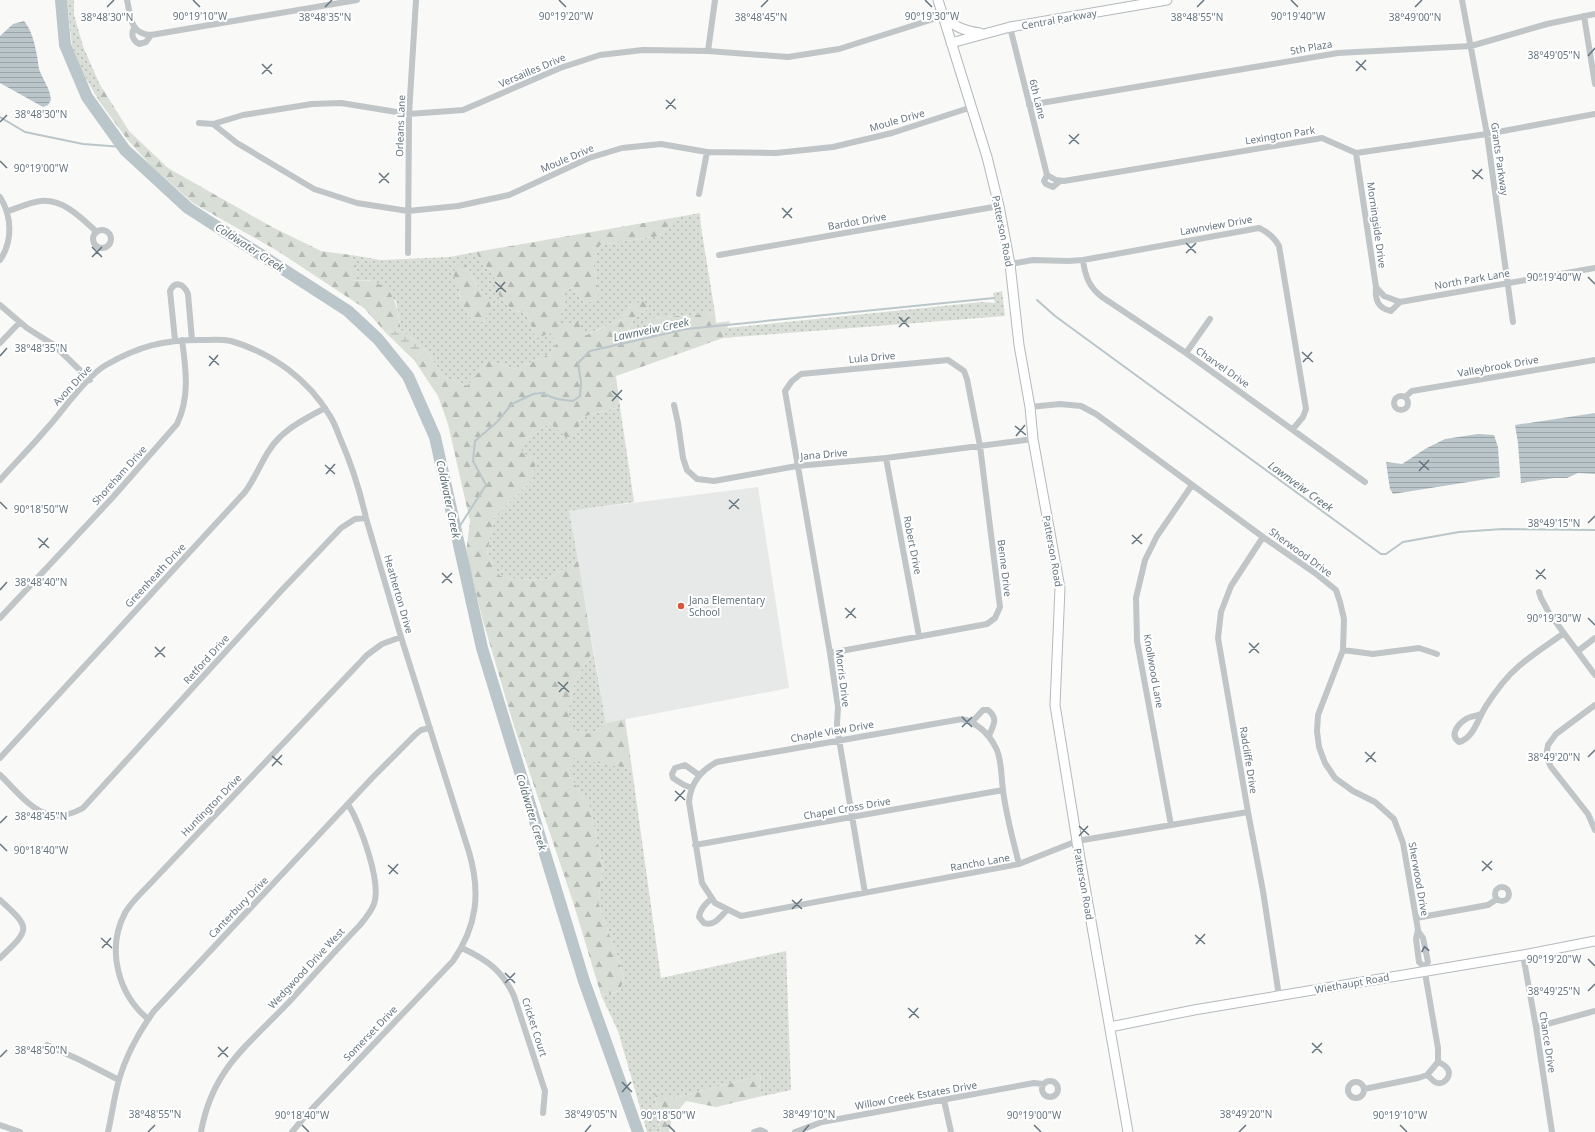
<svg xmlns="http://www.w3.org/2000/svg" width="1595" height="1132" font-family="'Noto Sans',sans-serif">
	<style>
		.built { fill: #e7e8e8 }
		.green { fill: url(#green-dots); fill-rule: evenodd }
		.forest { fill: url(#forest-firs) }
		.wetland { fill: url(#wetland-marsh) }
		.water { fill: url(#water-rules) }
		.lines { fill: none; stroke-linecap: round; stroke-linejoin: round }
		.stream { stroke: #bac6ca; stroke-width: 2 }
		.river { stroke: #bac6ca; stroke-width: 12 }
		.secondary-casing { stroke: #b3b9bd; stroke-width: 11 }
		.street { stroke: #c0c5c8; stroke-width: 6 }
		.secondary { stroke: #fff; stroke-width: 9 }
		.oneway { stroke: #667680 }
		.ticks { fill: none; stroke: #667680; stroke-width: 1.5 }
		.poi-dot { fill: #d75739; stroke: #fff; stroke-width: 1.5 }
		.labels { text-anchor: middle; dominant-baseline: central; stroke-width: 4; stroke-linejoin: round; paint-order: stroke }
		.street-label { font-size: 10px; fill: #667680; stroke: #fff }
		.poi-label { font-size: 10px; fill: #667680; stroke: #fff; text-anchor: start }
		.water-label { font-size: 11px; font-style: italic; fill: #617479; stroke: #fff }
		.ticks-label { font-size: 10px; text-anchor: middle; fill: #667680; stroke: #fff; stroke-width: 4; stroke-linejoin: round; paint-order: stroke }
	</style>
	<defs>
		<pattern id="green-dots" width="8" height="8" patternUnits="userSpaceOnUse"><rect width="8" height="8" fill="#d9ded6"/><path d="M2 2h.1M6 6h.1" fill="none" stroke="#b4b9b3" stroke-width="1.8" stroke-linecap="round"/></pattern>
		<pattern id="forest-firs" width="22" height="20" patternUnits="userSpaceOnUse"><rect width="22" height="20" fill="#d9ded6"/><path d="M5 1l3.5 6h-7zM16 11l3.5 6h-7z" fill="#b4b9b3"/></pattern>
		<pattern id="wetland-marsh" width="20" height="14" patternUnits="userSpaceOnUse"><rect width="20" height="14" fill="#d9ded6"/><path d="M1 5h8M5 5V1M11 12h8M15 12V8" fill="none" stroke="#b4b9b3"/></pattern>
		<pattern id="water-rules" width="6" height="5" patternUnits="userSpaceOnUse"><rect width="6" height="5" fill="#bac6ca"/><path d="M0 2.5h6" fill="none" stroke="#9ba5a9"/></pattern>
	</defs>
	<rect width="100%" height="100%" fill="#f9f9f7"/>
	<path class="built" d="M758,487L789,688L606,723L569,511Z"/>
	<path class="green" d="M67,0H74V15L83,46L99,83V101L84,75L72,46Z
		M700,213L701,227L715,313L653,318L638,331L627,334L634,318L649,308L632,304L620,320L585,335L556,326L565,304L562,292L572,287L584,302L599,293L593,263L600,245L659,236L678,217Z
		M476,252L482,264L493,272L499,296L512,310L526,313L536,338L551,333L557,343L550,354L515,369L488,361L467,386L444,377L425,349L401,330L396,301L369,280L351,281L357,268L351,255L381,260L450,257ZM466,264L476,284L488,298L484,322L471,319C455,295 458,290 466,264Z
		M1002,291L1005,316L723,338L727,328L982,302L995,303L993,293Z
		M620,407L634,502L569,511L578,560L547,580L516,579L500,576L487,554L494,518L533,479L520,452L526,439L550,423L567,437L577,434L582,417Z
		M593,651L606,723L592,734L572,731L568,712L575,681Z
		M573,757L632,769L661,978L786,951L791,1090L758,1097L761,1075L675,1098L655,1095L661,1132H647L618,1031L601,995L620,991L624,977L598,902L603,868L590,807L569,775Z"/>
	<path class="forest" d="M99,83L129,131L168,168L272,227L321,251L351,255L357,268L352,281C358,281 365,280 370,281C396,287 397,308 401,330L385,332L364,308L276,250L193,203L151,166L127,139L99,101Z
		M678,217L659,236L600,245L593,263L599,293L594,302H584L572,287L562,292L565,304L557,326L577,321L586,335L620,320L632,304L643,301L649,308L634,318L627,333L638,331L653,318L715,313L716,323L730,321L723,338L616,376L620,407L582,417L577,434L567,438L550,423L526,439L521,452L536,460L533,479L494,518L487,554L500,576L516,579L547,580L578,560L593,651L575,681L568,712L572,731L592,734L606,723L625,719L632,769L574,758L569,775L590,807L603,868L598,902L624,977L620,991L601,995L574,905L514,726L483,621L466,553L470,521L448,424L438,396L414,360L425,349L444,377L467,386L488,361L515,369L550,354L557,343L551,333L536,338L526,313L512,310L499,296L493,272L482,264L476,252Z
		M466,264L476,284L488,298L492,310L483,322L471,319L461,303L459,287L454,276L455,266Z
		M761,1075L758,1097L716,1107L686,1101L672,1118L669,1132H661L655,1094L675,1098Z"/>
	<path class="wetland" d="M401,330L425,349L414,360L385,332Z"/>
	<path class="water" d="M24,21C32,30 35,45 37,56C38,60 38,65 39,69C43,80 50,88 51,100L48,105L43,107L0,83V36L13,24Z
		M1595,413V474L1578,473L1567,478H1554L1521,483L1518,443L1515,425Z
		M1478,434L1494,435L1498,447L1500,477L1393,494L1390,489L1386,462L1402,464L1425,449L1445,439Z"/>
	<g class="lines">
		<path class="stream" d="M0,117L25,132L83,144L123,147
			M1037,300L1055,316L1381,554H1386L1403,542L1459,532L1503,529L1595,530
			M456,532L486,485L473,461L475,441L497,422L512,404L533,394L541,393L557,399L573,401L580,396L581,382L578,363L590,351L686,329L994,298"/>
		<path class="river" d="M61,0L65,45L87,97L125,150L188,208L348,311L378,339L408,376L435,437L482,648L584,981L638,1132"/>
		<defs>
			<path id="secondary" d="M938,0L987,157L999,206L1010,264L1019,345L1030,407L1033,439L1060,588L1055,705L1077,841L1128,1132
				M944,16C954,27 965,31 980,33
				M951,43L1010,27L1167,0
				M1110,1027L1194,1010L1523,955L1595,941"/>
		</defs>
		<use href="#secondary" class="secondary-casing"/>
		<path class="street" d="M127,0C131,17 130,34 151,35L357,0
			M1462,0L1487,134L1513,322
			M1584,16L1595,84
			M1010,27L1047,175
			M134,28C131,34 132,40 139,44L146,42L151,35
			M708,51L715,0
			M1029,105L1338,53L1471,46L1547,24L1595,14
			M199,123L213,124L243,115L312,104L341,103L409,114L463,110L560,68L600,55L643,50L708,51L788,57L839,49L943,16
			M213,124L237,143L314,189L357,203L408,211L458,206L509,195L589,158L622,148L661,144L707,152L776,153L833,147L892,133L972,107
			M1356,153L1376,287L1384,296L1400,302L1595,268
			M1047,175L1056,180L1064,181L1322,138L1356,153L1487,134L1595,114
			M1047,175L1044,181L1046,184L1053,187L1060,181
			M699,194L707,152
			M0,197C12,216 13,241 0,260
			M8,211C18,208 30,202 41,201C64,199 81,218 97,232
			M93 239a9 9 0 1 1 18 0a9 9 0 1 1-18 0Z
			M408,253L409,114L416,0
			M719,255L999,206
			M1083,260C1085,276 1089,287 1102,297L1186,353L1365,482
			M1010,264L1033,260L1068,261L1083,260L1259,228C1268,232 1274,237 1279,246L1306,409L1303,417L1293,429
			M1376,287C1375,299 1377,308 1391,311L1400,302
			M0,305L27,328L54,345L90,380
			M175,340L170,291C175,280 184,284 188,294L192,340
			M0,343L20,322
			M1186,353L1210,319
			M1394 403a7 7 0 1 1 14 0a7 7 0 1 1-14 0Z
			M1405,397L1412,391L1595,360
			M674,405L678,423L683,458L687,470L697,479L714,481L797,466L886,458L1033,439
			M1030,407L1060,404L1081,406L1096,414L1263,537L1315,573L1336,590L1340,602L1344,619L1343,650L1318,715L1317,731L1319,747L1325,763L1335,778L1353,791L1375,802L1394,819L1403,843L1418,930L1416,939L1419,962L1424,967L1438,1048V1062L1427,1075L1418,1078L1364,1089
			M886,458L919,636
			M0,480C16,462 33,445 49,426C63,410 88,375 106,365C139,346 163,340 201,340C210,340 222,339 231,341C272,353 308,379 330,416C334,422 337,430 340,438C351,463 360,491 366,518L401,637L469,852C481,893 477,926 453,961L307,1114L292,1132
			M1263,537L1231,586L1221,612L1218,638L1248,812L1263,891L1279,996
			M1539,592L1541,598L1549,613L1595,675
			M0,618L113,497L177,424C190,397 186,369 182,340
			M1343,650L1373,654L1419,648L1437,654
			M1578,651L1595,638
			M830,653L987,624L995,618L1000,607L980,446L967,379L964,371L948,360L801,374L792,381L785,391L830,653L838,707L837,724L839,739L865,893
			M1595,705L1556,734L1548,745L1546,756L1551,767L1588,814L1595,830
			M1481,714C1477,716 1470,716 1466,719C1458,724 1449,735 1459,742C1474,738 1478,718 1486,706C1495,692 1506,677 1519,666C1533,654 1549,644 1564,633
			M972,722L983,710H988C999,719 993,725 989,736
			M0,758L245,492C258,475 264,452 280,437C292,425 310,416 325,408
			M0,775C26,800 44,830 83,808L281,591L341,528L355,519L366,518
			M692,788L684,785L673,778L672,774L675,768L685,765L699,775
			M1171,825L1137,641L1136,598L1145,560L1157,536L1192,485
			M695,845L1003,790
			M1019,864C1013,840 1006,815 1003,790C1001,776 1002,760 996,748C989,734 977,723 962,719L717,762C701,770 690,784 689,802L702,883L715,903L741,916L1019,864L1077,841L1248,812
			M1495 894a7 7 0 1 1 14 0a7 7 0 1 1-14 0Z
			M711,899C705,904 700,909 699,917L704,923C714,927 721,916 727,910
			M0,900C32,929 30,929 0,958
			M1416,918L1488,905L1497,899
			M1418,931L1423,938L1428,962L1424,967
			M462,948C487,960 502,970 514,996L545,1091L543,1113
			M1523,955L1536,1027L1552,1132
			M148,1019C118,994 106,949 125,913C130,904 139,895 147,887L367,655L382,644L401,637
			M1536,1027L1595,1011
			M47,1045L80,1060L119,1080
			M1427,1075C1430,1077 1432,1080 1435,1082C1444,1087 1454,1074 1446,1067C1445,1065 1440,1063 1438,1062
			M1042 1089a8 8 0 1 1 16 0a8 8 0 1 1-16 0Z
			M1348 1090a8 8 0 1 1 16 0a8 8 0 1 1-16 0Z
			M944,1100L951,1132
			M0,1125L20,1132
			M108,1132C112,1115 114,1097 119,1080C126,1055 139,1032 154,1011L373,777L416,734L421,730L430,728
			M201,1132C212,1069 248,1045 290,1001C313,976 336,950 360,925C365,919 371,912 374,904C382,882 360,824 348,804
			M754,1132L760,1130L765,1132
			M795,1132L822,1122L1034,1083L1043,1084"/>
		<use href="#secondary" class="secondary"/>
	</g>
	<defs><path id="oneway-chevron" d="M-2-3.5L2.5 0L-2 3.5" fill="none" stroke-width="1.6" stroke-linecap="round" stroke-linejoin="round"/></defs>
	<use class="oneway" href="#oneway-chevron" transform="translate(1425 949) rotate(-101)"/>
	<path class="ticks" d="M193,0L200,7M559,0L566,7M925,0L932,7M1291,0L1298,7M107,7L114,0M325,7L332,0M761,7L768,0M1197,7L1204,0M1415,7L1422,0M1588,56L1595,48M1356,61L1366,70M262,64L272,74M1356,71L1366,60M262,74L272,64M666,100L676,109M666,109L675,99M0,122L7,115M1069,135L1079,144M1069,144L1079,134M0,161L7,168M1472,170L1483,179M379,173L389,183M1473,179L1482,169M379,183L389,173M782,208L792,218M783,218L792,208M1186,243L1196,253M92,247L102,257M1186,253L1196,243M92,257L102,247M1588,277L1595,284M495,282L506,292M496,292L505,282M899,317L909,327M899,327L909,317M1302,352L1313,362M0,356L7,348M209,356L219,365M1303,362L1312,352M209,366L218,355M612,391L622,400M612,401L622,390M1015,426L1026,435M1016,436L1025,425M1419,461L1429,470M325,465L335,474M1419,471L1429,460M326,474L335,464M729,500L739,509M0,502L7,509M729,509L739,499M1588,523L1595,516M1132,535L1142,544M38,538L49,548M1132,544L1142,534M39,548L48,538M1536,570L1546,579M442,573L452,583M1536,579L1545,569M442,583L452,573M0,590L7,582M845,608L856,618M846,618L855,608M1588,618L1595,625M1249,643L1259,653M155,647L165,657M1249,653L1259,643M155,657L165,647M558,682L569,692M559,692L568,682M962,717L972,727M962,727L972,717M1365,752L1376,762M272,756L282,765M1588,757L1595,750M1366,762L1375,752M272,766L282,755M675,791L685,800M675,801L685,790M0,823L7,816M1079,826L1089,835M1079,836L1088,826M0,844L7,851M1482,861L1492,870M388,865L398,874M1482,871L1492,861M389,874L398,864M792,900L802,909M792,909L802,899M1195,935L1205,944M101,938L112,948M1196,944L1205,934M102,948L111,938M1588,959L1595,966M505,973L515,983M505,983L515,973M1588,991L1595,984M908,1008L919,1018M909,1018L918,1008M1312,1043L1322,1053M218,1047L228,1057M1312,1053L1322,1043M0,1057L7,1050M218,1057L228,1047M622,1082L632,1092M622,1092L631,1082M302,1125L309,1132M668,1125L675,1132M1034,1125L1041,1132M1400,1125L1407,1132M148,1132L155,1125M585,1132L591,1125M803,1132L809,1125M1239,1132L1246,1125"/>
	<circle class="poi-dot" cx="681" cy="606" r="4"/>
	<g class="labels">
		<g class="street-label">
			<text transform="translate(1059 19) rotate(-10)">Central Parkway</text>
			<text transform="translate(1311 47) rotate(-10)">5th Plaza</text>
			<text transform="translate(532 70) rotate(-23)">Versailles Drive</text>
			<text transform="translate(1038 99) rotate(76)">6th Lane</text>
			<text transform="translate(897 120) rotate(-16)">Moule Drive</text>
			<text transform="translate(400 126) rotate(-88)">Orleans Lane</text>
			<text transform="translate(1280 135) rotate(-9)">Lexington Park</text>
			<text transform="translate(567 158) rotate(-23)">Moule Drive</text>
			<text transform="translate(1500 159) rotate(82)">Grants Parkway</text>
			<text transform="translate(857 221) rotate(-10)">Bardot Drive</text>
			<text transform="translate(1216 225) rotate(-10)">Lawnview Drive</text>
			<text transform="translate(1377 225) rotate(82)">Morningside Drive</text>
			<text transform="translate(1003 231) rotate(79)">Patterson Road</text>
			<text transform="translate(1472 279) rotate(-10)">North Park Lane</text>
			<text transform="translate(872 357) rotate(-5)">Lula Drive</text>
			<text transform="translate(1498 366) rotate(-10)">Valleybrook Drive</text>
			<text transform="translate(1223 367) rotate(35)">Charvel Drive</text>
			<text transform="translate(72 385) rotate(-47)">Avon Drive</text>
			<text transform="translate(824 454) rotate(-5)">Jana Drive</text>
			<text transform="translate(119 475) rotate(-48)">Shoreham Drive</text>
			<text transform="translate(913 545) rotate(79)">Robert Drive</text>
			<text transform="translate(1053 551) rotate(80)">Patterson Road</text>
			<text transform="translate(1301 552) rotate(36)">Sherwood Drive</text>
			<text transform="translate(1005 568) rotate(83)">Benne Drive</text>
			<text transform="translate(155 575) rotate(-47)">Greenheath Drive</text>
			<text transform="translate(399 594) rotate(74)">Heatherton Drive</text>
			<text transform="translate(206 659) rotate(-48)">Retford Drive</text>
			<text transform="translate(1154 671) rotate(80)">Knollwood Lane</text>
			<text transform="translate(843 678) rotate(83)">Morris Drive</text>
			<text transform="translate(832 731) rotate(-10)">Chaple View Drive</text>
			<text transform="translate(1249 760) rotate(81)">Radcliffe Drive</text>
			<text transform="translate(211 805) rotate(-46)">Huntington Drive</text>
			<text transform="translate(847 808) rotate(-10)">Chapel Cross Drive</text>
			<text transform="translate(980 862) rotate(-10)">Rancho Lane</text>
			<text transform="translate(1419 879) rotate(80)">Sherwood Drive</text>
			<text transform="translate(1084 884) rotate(80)">Patterson Road</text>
			<text transform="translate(238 907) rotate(-46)">Canterbury Drive</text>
			<text transform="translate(306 968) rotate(-47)">Wedgwood Drive West</text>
			<text transform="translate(1352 983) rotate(-10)">Wiethaupt Road</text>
			<text transform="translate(535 1027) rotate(72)">Cricket Court</text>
			<text transform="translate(370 1033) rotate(-46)">Somerset Drive</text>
			<text transform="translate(1548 1042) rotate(81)">Chance Drive</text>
			<text transform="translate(916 1095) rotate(-10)">Willow Creek Estates Drive</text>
		</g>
		<g class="poi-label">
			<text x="689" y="600">Jana Elementary<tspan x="689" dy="12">School</tspan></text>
		</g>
		<g class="water-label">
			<text transform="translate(250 247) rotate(33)">Coldwater Creek</text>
			<text transform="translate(651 329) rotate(-12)">Lawnveiw Creek</text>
			<text transform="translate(1301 486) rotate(36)">Lawnveiw Creek</text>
			<text transform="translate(449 499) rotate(78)">Coldwater Creek</text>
			<text transform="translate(532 812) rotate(73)">Coldwater Creek</text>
		</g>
	</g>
	<g class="ticks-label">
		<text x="200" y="20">90°19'10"W</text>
		<text x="566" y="20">90°19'20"W</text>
		<text x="932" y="20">90°19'30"W</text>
		<text x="1298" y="20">90°19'40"W</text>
		<text x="107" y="21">38°48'30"N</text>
		<text x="325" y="21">38°48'35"N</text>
		<text x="761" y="21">38°48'45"N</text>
		<text x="1197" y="21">38°48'55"N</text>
		<text x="1415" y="21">38°49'00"N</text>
		<text x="1554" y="59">38°49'05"N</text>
		<text x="41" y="118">38°48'30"N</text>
		<text x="41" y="172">90°19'00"W</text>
		<text x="1554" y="281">90°19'40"W</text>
		<text x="41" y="352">38°48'35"N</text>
		<text x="41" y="513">90°18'50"W</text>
		<text x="1554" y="527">38°49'15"N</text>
		<text x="41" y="586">38°48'40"N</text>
		<text x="1554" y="622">90°19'30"W</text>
		<text x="1554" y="761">38°49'20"N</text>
		<text x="41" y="820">38°48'45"N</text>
		<text x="41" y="854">90°18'40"W</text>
		<text x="1554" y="963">90°19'20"W</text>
		<text x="1554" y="995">38°49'25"N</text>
		<text x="41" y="1054">38°48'50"N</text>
		<text x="155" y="1118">38°48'55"N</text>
		<text x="591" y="1118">38°49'05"N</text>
		<text x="809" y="1118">38°49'10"N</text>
		<text x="1246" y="1118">38°49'20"N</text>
		<text x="302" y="1119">90°18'40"W</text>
		<text x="668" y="1119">90°18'50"W</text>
		<text x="1034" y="1119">90°19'00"W</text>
		<text x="1400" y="1119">90°19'10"W</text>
	</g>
</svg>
